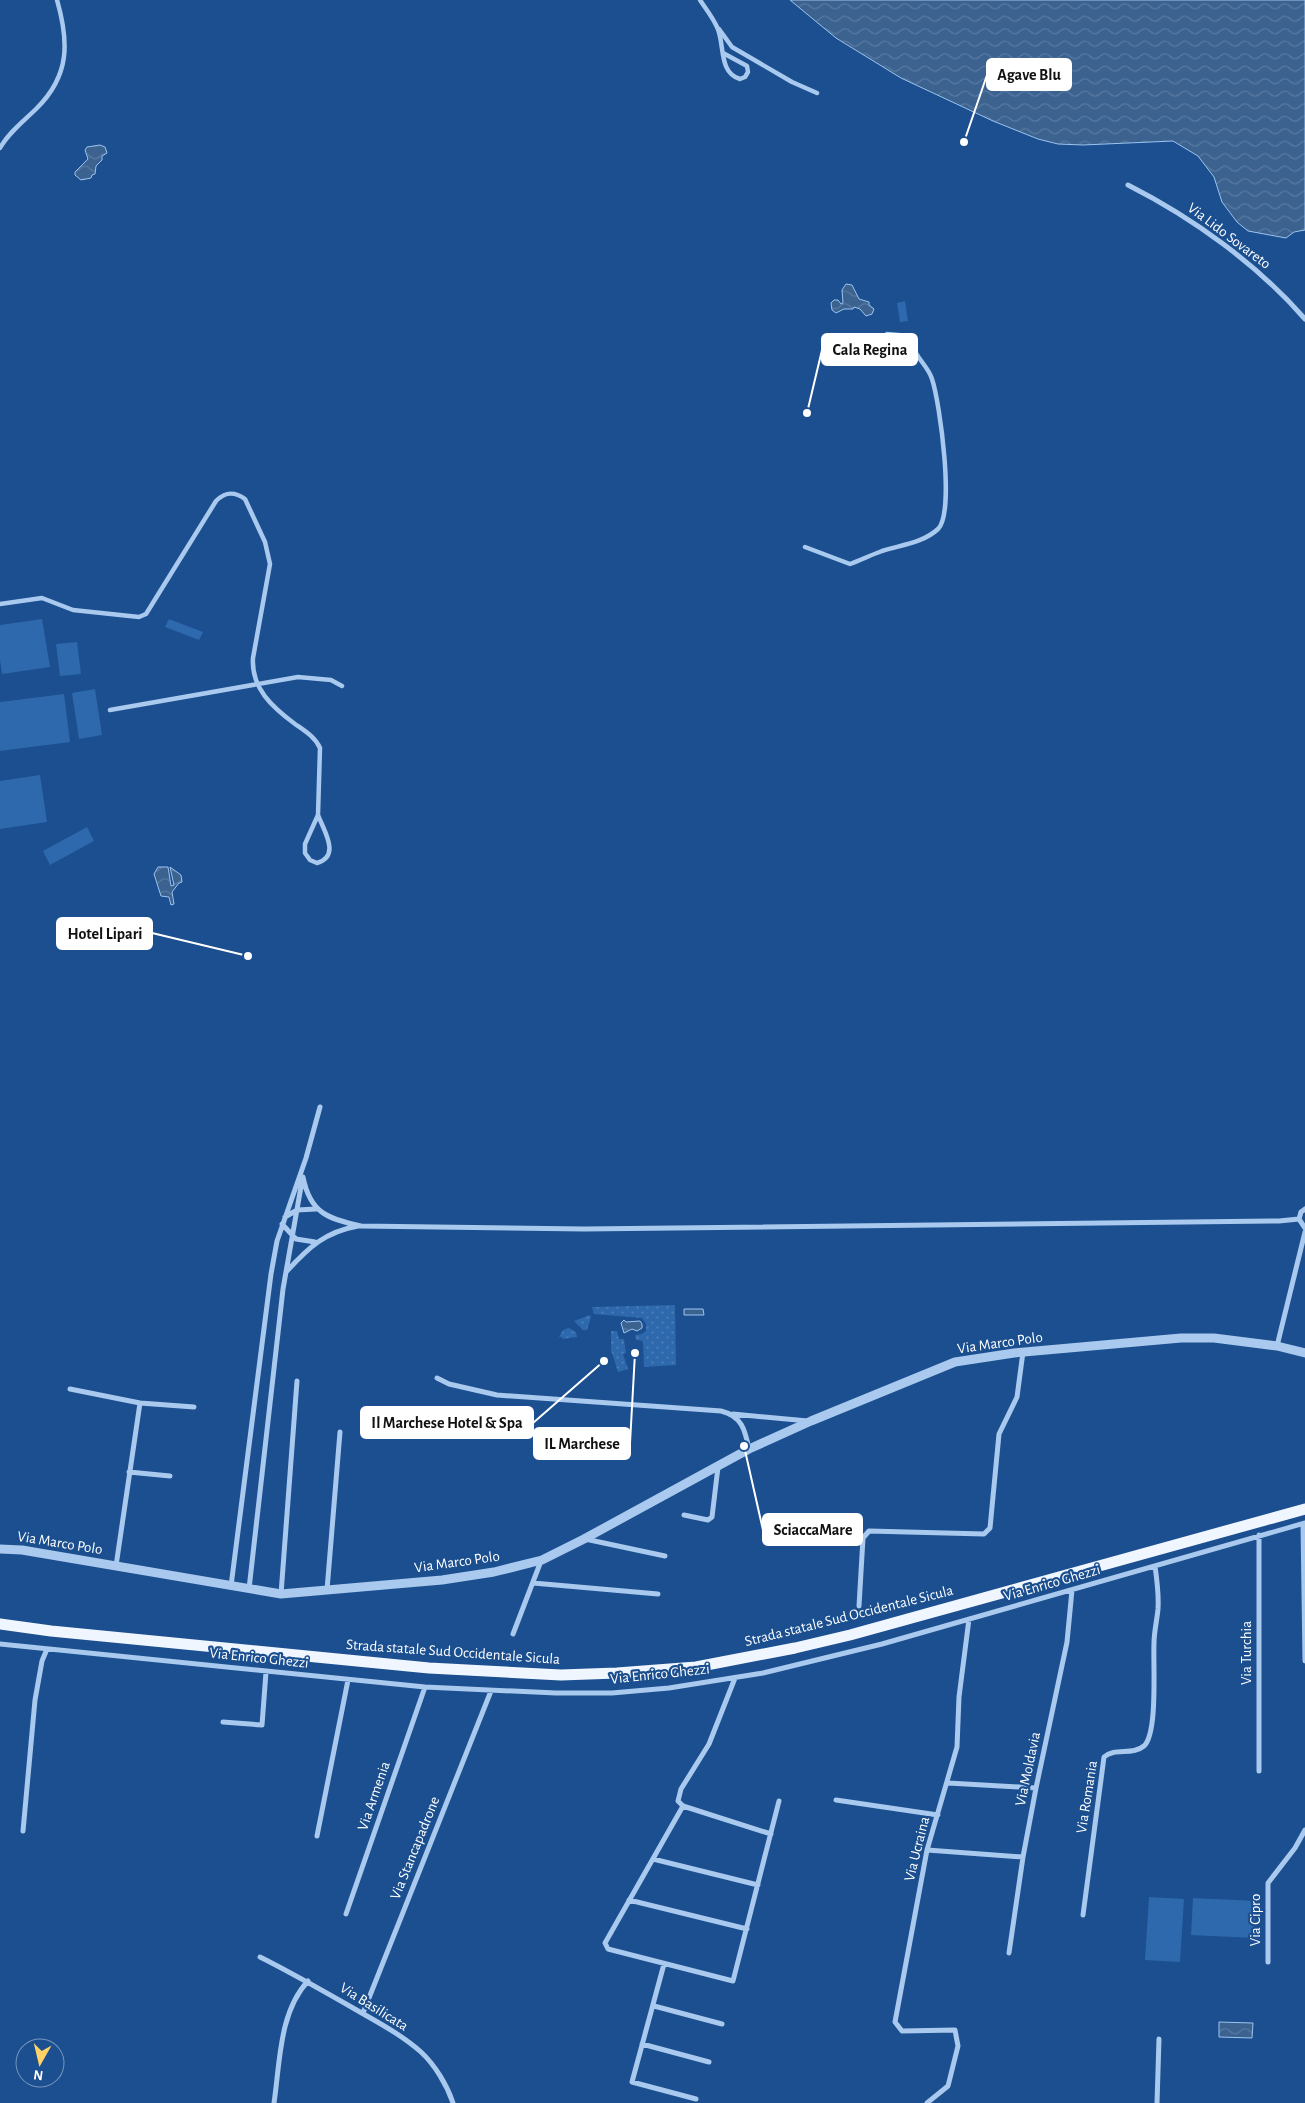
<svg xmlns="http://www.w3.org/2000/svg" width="1305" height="2103" font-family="'Alegreya Sans',sans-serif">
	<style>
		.grass { fill: url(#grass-dots) }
		.park { fill: #2e69ad }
		.water { fill: url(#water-waves); stroke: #9cc4f0 }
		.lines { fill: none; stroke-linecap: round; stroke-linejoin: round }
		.pedestrian { stroke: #a9c9ee; stroke-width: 4.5 }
		.minor { stroke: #a9c9ee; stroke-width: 5 }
		.tertiary { stroke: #a9c9ee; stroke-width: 9 }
		.primary { stroke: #f0f6ff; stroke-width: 11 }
		.labels { text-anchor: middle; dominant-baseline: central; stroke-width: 4.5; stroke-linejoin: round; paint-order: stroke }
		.street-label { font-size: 15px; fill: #fff; stroke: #1b4f8f }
		.leader { fill: none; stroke: #fff; stroke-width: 2 }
		.callout-dot { fill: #fff; stroke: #1b4f8f; stroke-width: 2 }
		.callout { fill: #fff; stroke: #fff; stroke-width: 2 }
		.callout-label { font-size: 16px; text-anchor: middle; font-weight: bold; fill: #111 }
	</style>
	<defs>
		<pattern id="grass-dots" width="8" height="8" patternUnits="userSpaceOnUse" patternTransform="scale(1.25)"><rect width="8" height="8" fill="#2e69ad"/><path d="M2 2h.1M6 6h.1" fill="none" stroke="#4d80b9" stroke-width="1.8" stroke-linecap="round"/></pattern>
		<pattern id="water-waves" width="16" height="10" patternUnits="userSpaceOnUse" patternTransform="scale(1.25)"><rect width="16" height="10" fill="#3c6290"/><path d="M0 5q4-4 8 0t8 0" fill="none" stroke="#597aa1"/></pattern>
	</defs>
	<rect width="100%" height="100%" fill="#1b4f8f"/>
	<path class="grass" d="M675,1305L676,1365L644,1367L643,1341L636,1340L635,1335L642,1334L646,1331V1324L642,1318L594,1314L592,1307Z
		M590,1315L591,1317L587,1330H583L574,1321Z
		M569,1328L576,1332L577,1337L562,1339V1337H559L563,1330Z
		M611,1331H617L619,1339H624L626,1353L623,1354L628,1369L618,1372L611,1350Z"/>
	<path class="park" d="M905,301L908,321L900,322L897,303Z
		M42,619L50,667L2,674L0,660V625Z
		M169,619L203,632L199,640L165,627Z
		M77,642L81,674L60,676L56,644Z
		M95,689L102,735L79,739L72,693Z
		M64,694L70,742L0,751V702Z
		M40,775L47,822L0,829V781Z
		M87,827L94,841L50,865L43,851Z
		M1149,1897L1184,1899L1180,1962L1145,1960Z
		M1193,1898L1256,1901L1254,1938L1191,1935Z"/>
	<path class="water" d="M790,0H1305V230L1294,232L1286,238L1248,231L1237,222L1222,202L1214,177L1198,156L1173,141L1083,145L1058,144L1038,139L993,121L901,78L836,38Z
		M100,145L105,147L107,153L102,156V160L96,166L95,174L92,175L91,178L81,180L75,175V172L88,159L85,150L87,147Z
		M846,284L852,285L859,299L869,302V305L874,309L872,314L866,316L860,309L854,307L853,309H844L836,313L832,310L831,303L834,300H838L841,304L843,303L842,290Z
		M158,867H168L171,886L174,885L170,867L181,875L182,882L179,883L172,892L174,904L171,905L169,897L161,896L154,874Z
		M684,1309H703L704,1315H684Z
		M624,1320L626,1322L640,1321L642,1324V1328L637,1331L632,1329L624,1333L621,1323Z
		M1219,2022L1253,2023L1252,2038L1219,2037Z"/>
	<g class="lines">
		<path class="pedestrian" d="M700,0C706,9 713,18 717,27C725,43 718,73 740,79L745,77L748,72L747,66L723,53
			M719,29L732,47L792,82L817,93
			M0,148C9,132 24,121 37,108C70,75 69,42 57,0
			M805,547L850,564C861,560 871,555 882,551C901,545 923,543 938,529C955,513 940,403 932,379C929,369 921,362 916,353C913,348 911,342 909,336L887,334
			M0,604L42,598L73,610L139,617L146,614L216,501C225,492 234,491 245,499L265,542L270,564L253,658C251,688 272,707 295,724C305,731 315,737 320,748L318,815L305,844V853L310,860L317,863C341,856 324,831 318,815
			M110,710L298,677L331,680L342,686"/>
		<path class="minor" d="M1128,185C1193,218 1257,264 1305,319
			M303,1177C310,1213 328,1219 361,1226L584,1229L1279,1221L1299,1219
			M1305,1209L1301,1212L1299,1219L1305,1228
			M285,1217L297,1210L316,1209
			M282,1224L296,1239L315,1242
			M287,1271C309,1247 325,1232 358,1226
			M1277,1346L1305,1232
			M437,1378L449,1384L497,1395L721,1411C742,1416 745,1430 749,1449
			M70,1389L140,1403L116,1566
			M140,1403L194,1407
			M733,1414L808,1421
			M129,1472L170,1476
			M684,1515L708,1520L712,1517L718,1467
			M1303,1524L1305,1661
			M585,1539L665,1556
			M533,1583L658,1594
			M231,1586L271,1274L277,1241L306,1158L320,1107
			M249,1589L283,1289L302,1181
			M327,1590L340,1432
			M281,1594L297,1381
			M859,1606L863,1538L869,1531L984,1534L990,1528L999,1434L1017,1397L1023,1352
			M513,1634L541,1561
			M0,1644L425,1687L556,1693H612L669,1688L763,1673L882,1644L1305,1523
			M735,1678L709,1744L681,1789L678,1801L683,1806L771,1834
			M223,1722L262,1725L266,1672
			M1259,1771V1535
			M948,1783L1036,1788
			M836,1800L938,1815
			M683,1806L605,1943L608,1949L733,1981L779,1801
			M23,1831L35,1700L42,1661L47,1649
			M317,1836L348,1680
			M927,1850L1023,1857
			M653,1859L758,1885
			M629,1900L747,1929
			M346,1914L425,1687
			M1083,1915L1104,1757C1115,1747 1132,1756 1144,1746C1158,1733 1153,1664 1154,1643C1154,1632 1157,1620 1158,1609C1159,1594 1157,1580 1155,1566
			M1009,1953L1023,1857L1036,1788L1067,1642L1072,1590
			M260,1957C294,1974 327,1993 360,2012C381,2024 403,2036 421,2052C435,2065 447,2085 453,2103
			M1268,1962V1883L1295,1848L1305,1830
			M664,1964L632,2082L696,2099
			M654,2006L722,2024
			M363,2013L491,1691
			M642,2044L709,2062
			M274,2103C280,2063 279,2012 308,1981
			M927,2103L948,2086L958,2046L955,2030L902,2031L895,2022L927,1850L957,1747L959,1697L969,1619
			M1157,2103L1159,2039"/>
		<path class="tertiary" d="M0,1549L22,1550L281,1594L442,1580L494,1572L542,1560L584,1539L749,1449L811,1421L955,1362L1014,1353L1181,1338H1214L1277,1346L1305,1353"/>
		<path class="primary" d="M0,1624L51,1631L429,1668L561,1675L617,1673L696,1667L795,1648L850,1635L1305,1509"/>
	</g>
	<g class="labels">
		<g class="street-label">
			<text transform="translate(1229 236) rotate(37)">Via Lido Sovareto</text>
			<text transform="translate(1000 1343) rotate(-8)">Via Marco Polo</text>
			<text transform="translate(60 1543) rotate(9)">Via Marco Polo</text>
			<text transform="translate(457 1562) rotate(-8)">Via Marco Polo</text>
			<text transform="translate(1052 1583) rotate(-16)">Via Enrico Ghezzi</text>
			<text transform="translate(849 1616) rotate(-14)">Strada statale Sud Occidentale Sicula</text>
			<text transform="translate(453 1652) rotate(4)">Strada statale Sud Occidentale Sicula</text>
			<text transform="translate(1246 1653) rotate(-90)">Via Turchia</text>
			<text transform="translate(259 1658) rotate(6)">Via Enrico Ghezzi</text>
			<text transform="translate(660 1674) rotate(-6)">Via Enrico Ghezzi</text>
			<text transform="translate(1028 1769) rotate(-78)">Via Moldavia</text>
			<text transform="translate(374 1796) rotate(-71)">Via Armenia</text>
			<text transform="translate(1087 1797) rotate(-81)">Via Romania</text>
			<text transform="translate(415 1848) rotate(-68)">Via Stancapadrone</text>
			<text transform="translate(917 1849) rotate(-76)">Via Ucraina</text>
			<text transform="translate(1255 1920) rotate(-90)">Via Cipro</text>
			<text transform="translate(374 2007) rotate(32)">Via Basilicata</text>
		</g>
	</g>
	<path class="leader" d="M964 142L987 75M807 413L822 350M248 956L152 933M604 1361L533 1423M635 1353L630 1443M744 1446L763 1530"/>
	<g class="callout-dot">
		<circle cx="964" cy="142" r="5"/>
		<circle cx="807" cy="413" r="5"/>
		<circle cx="248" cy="956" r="5"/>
		<circle cx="604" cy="1361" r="5"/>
		<circle cx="635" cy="1353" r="5"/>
		<circle cx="744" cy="1446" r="5"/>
	</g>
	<g class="callout">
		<rect x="987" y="59" width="84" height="31" rx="5"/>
		<rect x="822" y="334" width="95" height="31" rx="5"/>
		<rect x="57" y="918" width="95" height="31" rx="5"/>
		<rect x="361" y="1407" width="172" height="31" rx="5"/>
		<rect x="534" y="1428" width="96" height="31" rx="5"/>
		<rect x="763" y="1514" width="99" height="31" rx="5"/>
	</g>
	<g class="callout-label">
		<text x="1029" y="80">Agave Blu</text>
		<text x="870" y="355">Cala Regina</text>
		<text x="105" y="939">Hotel Lipari</text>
		<text x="447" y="1428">Il Marchese Hotel &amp; Spa</text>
		<text x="582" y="1449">IL Marchese</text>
		<text x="813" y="1535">SciaccaMare</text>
	</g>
	<g transform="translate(40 2063) rotate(188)"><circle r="24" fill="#1b4f8f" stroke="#7695bc"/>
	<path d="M0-4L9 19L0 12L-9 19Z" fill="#ffd166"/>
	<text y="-8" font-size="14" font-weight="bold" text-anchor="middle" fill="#ffffff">N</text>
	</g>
</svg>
